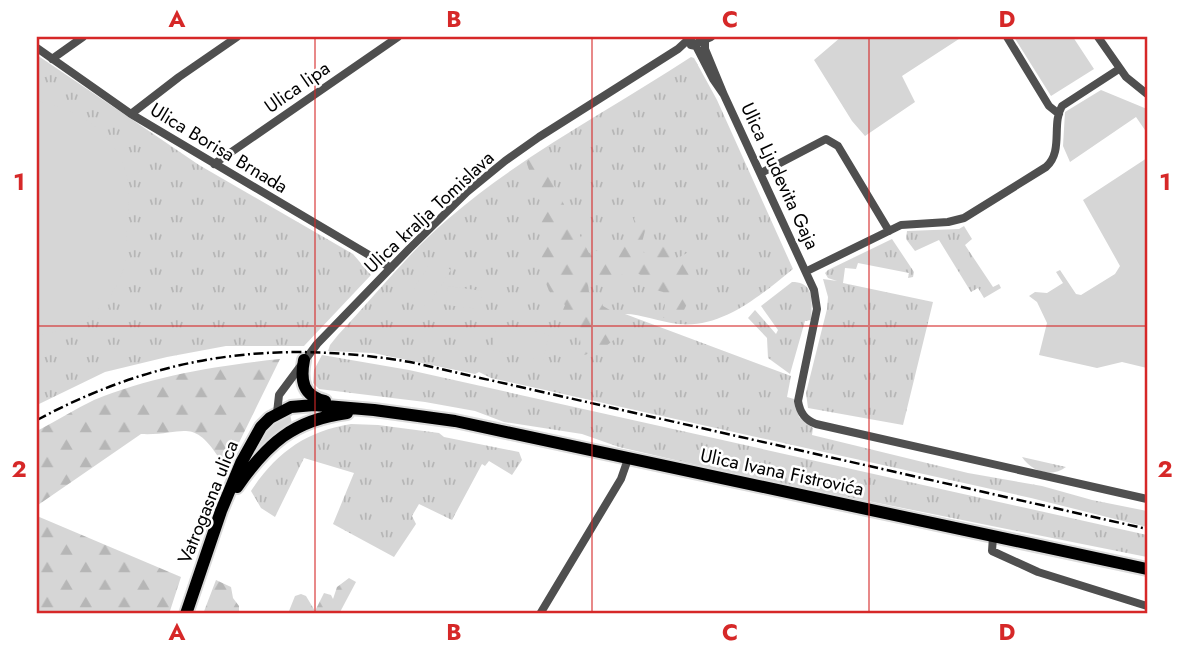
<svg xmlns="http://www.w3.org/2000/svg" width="1184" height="651" font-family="Jost,sans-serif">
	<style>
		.grass { fill: url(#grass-tufts) }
		.forest { fill: url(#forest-firs) }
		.green { fill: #d6d6d6 }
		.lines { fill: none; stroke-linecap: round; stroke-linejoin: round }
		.primary-casing { stroke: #dbdbdb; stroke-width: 16 }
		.street { stroke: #4f4f4f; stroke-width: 8 }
		.primary { stroke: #000; stroke-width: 12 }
		.rail { stroke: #000; stroke-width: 2.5; stroke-dasharray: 10 3.5 2 3.5; stroke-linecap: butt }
		.grid { fill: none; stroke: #d62828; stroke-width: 2; stroke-opacity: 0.55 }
		.labels { text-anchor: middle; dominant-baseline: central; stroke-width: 5; stroke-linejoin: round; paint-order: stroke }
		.street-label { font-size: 19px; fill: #000; stroke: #fff }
		.neatline { fill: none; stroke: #d62828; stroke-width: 2.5 }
		.grid-label { font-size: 23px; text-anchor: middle; font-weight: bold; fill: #d62828 }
	</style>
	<defs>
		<pattern id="grass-tufts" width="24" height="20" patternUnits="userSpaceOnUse" patternTransform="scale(1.75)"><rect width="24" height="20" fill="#d6d6d6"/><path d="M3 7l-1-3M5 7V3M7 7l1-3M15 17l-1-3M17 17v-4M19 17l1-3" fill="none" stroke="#b6b6b6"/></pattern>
		<pattern id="forest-firs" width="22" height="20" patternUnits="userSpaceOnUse" patternTransform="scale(1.75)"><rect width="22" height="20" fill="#d6d6d6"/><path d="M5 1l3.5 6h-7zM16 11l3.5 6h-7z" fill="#b6b6b6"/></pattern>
	</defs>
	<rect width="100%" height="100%" fill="#fff"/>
	<path class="grass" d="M37,55L199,165L353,254L371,275L304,346H226L167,357L105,372L37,405Z
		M691,57L694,58L717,100L793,269C761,295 722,329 678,324C660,322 641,314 625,314L791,376L787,397L794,399L799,417L813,428L812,435L968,473L1042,486L1092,500L1147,511V527L1031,498L491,378L479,372L475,374L373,353L328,351L330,345L338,335C375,296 408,253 448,219C522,155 610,110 691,57Z
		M964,226L972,239L965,245L993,287L999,284L1001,288L984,298L978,288L971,292L939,240L915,251L906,239L907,231L959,229Z
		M892,239L914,272L913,277L908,278L909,273L858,263L856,269L845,268L843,283L933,302L903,425L808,408L806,393L827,309L828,297L823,279L837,281L828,278L825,273L828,270Z
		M792,282C815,282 812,302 811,320L805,321L790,374L768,358L767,338L748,318L755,310L776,334L778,330L761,306Z
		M322,355L409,370L1147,535V557L753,478L619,447L582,434L504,422L475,411L425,402L319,389L313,383L314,370Z
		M290,414L292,424L256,454L255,451L271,423Z
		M351,424L378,425L439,433L444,437L519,452L522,460L512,475L489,461L485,466L482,464L452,520L419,504L412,516L416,524L394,557L333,524L354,473L304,458L275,517L261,508L251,491C276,453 306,431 351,424Z
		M1022,457L1066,467C1052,478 1032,472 1022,457Z"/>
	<path class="forest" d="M538,154L589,253L616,244L639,229L634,219L641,206L656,214L655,224L645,231L641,246L644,253L653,239L664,241L674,260L687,253L691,265L696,270L697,284L681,316L663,318L666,298L663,292L652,289L648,279L637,273L621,275L616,295L612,294L610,277L588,284L589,292L601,299L603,306L620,316L616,338L605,347C596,347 591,355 582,355L580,339L570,333L559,320L565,305L549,291L542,273L540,201L526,161Z
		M280,359L232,457L219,458C192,416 183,436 141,434L38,505L37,511V431C56,421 75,409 94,400C151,376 220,365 280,359Z
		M37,516L181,577L169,614H37Z
		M349,578L356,582L339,614H296L289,611L295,596L301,594L306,596L315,611L324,593L331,595L333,599L337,587Z
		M216,580L231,587L233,598L239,606V614H203Z"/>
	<path class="green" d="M841,37H962L902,76L915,102L865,136L852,121L814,60Z
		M1014,37H1073L1094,69L1051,96Z
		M1101,90L1147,109V133L1136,117L1070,162L1063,146L1065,112Z
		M37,101C79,109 115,132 127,176C131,193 128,212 127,229C126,241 127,256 124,267C112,309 78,330 37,335Z
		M1147,158V368L1122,362L1097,368L1039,355L1047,323L1037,302L1029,296L1035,292L1047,293L1063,283L1056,272L1060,270L1076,294L1081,295L1115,274L1120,266L1083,200Z
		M433,259L451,270L427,307L409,296Z
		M448,286L483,291L480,309L446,305Z
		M497,323L549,334L543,361L492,350Z"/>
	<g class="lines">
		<defs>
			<path id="primary" d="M304,360C300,381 303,396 325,401
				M237,487C267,444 293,420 347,413
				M186,614L221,511L241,463L261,427L270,418L291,407L314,405L374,410L455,421L1147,569"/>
		</defs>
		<use href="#primary" class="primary-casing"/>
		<path class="street" d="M1007,37L1049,106L1059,114
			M1098,37L1126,77L1147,94
			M691,45L696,46L713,79L724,95L705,49V40
			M37,48L131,114L391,268
			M52,59L83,37
			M724,95L814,290L817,309L798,401C800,413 805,420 816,424L1147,499
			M131,114L179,77L237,37
			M214,164L398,37
			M761,173L826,139L838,146L889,231
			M807,271L901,225L948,222L964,218L1046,167C1064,151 1051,124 1062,106L1119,69
			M277,413L279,395L317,344L409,249L467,192L505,161L539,137L678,49L691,37V42L695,44L711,37
			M993,537L992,551L1038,572L1147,606
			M540,614L621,479L628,459"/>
		<use href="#primary" class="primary"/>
		<path class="rail" d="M37,420C158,355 274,339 410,362L1147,529"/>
	</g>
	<path class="grid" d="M315,37V614M592,37V614M869,37V614M37,326H1147"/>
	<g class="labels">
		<g class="street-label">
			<text transform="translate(297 87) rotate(-35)">Ulica lipa</text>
			<text transform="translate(219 148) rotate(31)">Ulica Borisa Brnada</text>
			<text transform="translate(780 176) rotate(65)">Ulica Ljudevita Gaja</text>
			<text transform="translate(429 212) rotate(-43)">Ulica kralja Tomislava</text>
			<text transform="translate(782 472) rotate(12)">Ulica Ivana Fistrovića</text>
			<text transform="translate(208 502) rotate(-68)">Vatrogasna ulica</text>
		</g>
	</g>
	<rect width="1184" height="651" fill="none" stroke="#ffffff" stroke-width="77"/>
	<rect x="38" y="38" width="1108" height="574" class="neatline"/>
	<g class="grid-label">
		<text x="177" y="27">A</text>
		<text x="454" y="27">B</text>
		<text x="730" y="27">C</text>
		<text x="1007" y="27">D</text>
		<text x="19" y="190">1</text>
		<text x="1165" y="190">1</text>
		<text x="19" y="477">2</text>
		<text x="1165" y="477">2</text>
		<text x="177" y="640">A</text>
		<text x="454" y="640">B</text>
		<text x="730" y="640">C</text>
		<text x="1007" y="640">D</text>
	</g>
</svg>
